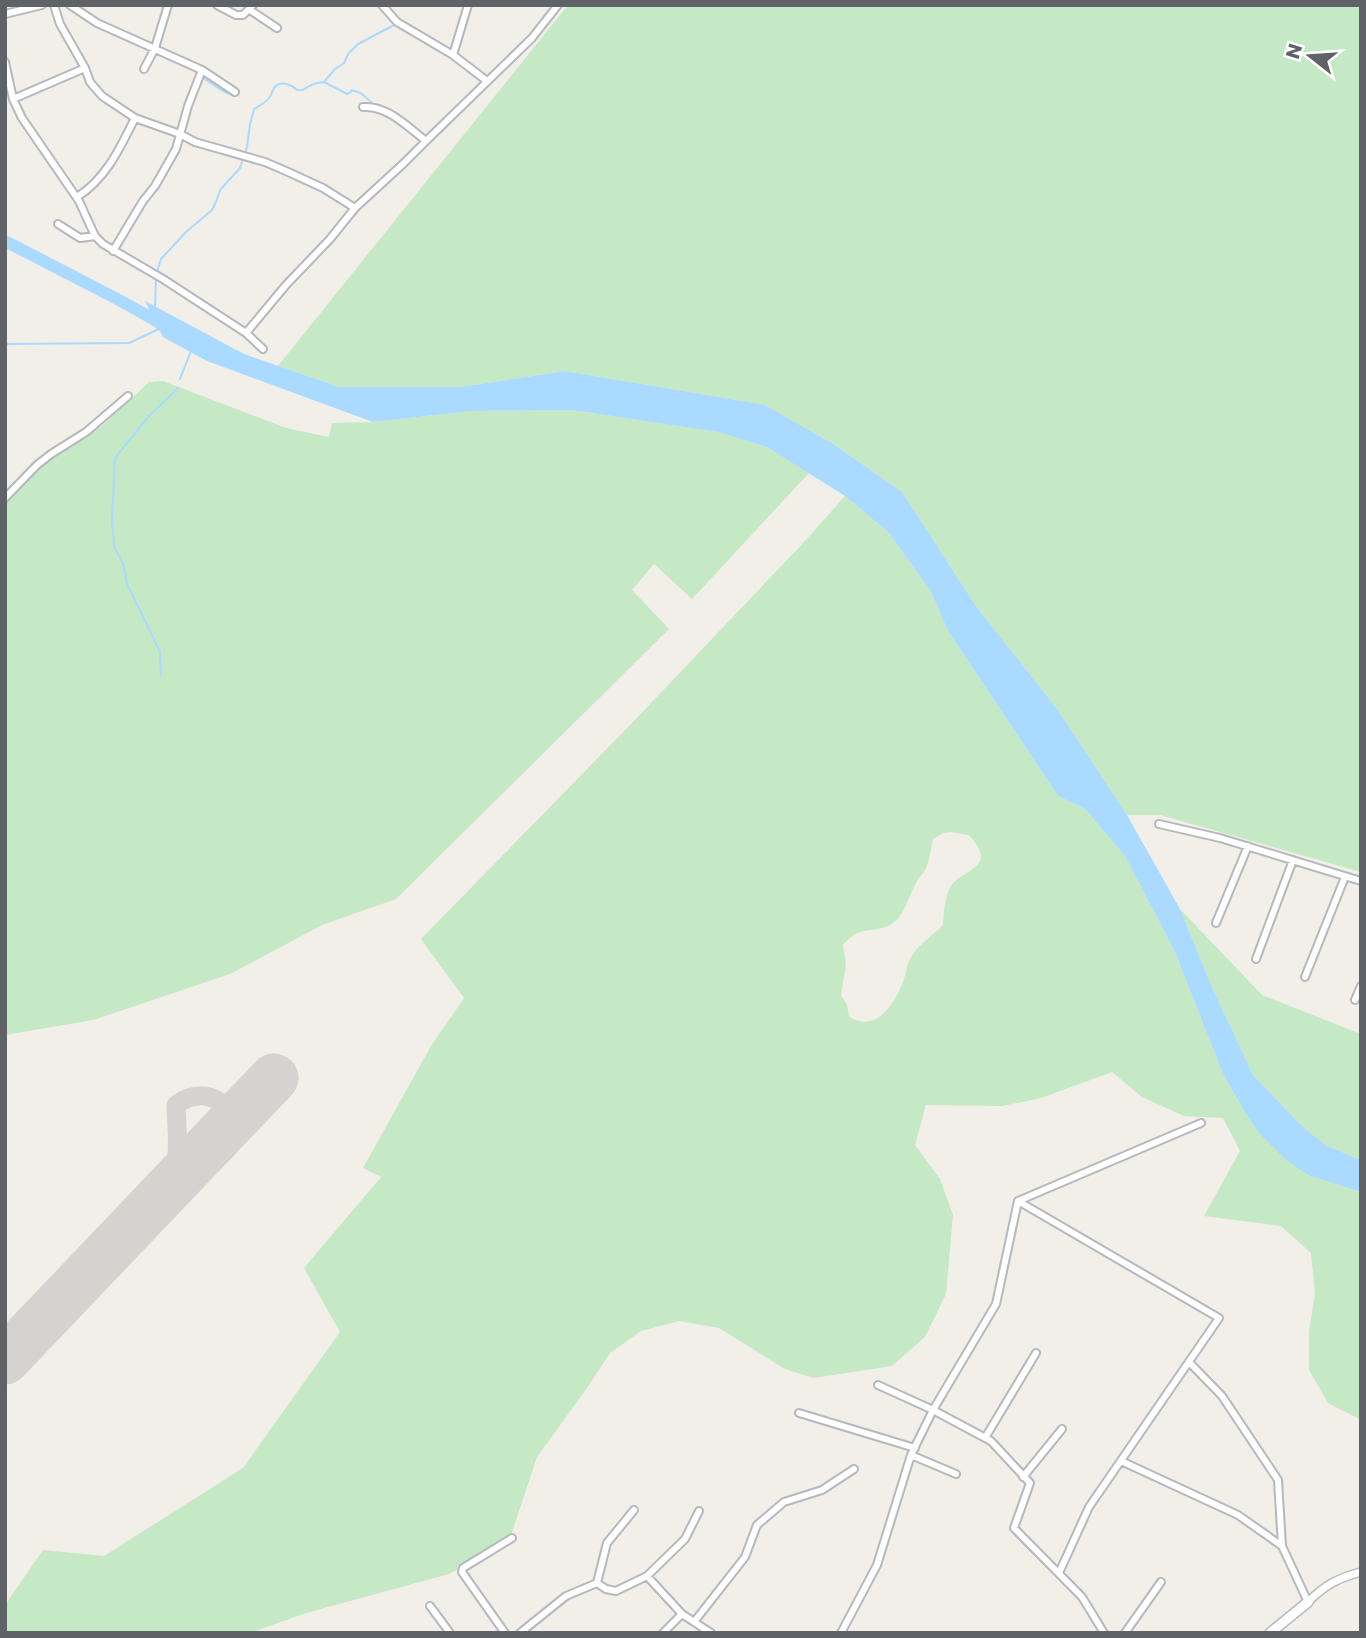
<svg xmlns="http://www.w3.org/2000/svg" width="1366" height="1638" font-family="Poppins,sans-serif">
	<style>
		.green { fill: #c5e8c5; fill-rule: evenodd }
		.water { fill: #aadaff }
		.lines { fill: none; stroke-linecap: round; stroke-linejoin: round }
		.stream { stroke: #aadaff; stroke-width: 2 }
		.river { stroke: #aadaff; stroke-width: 12 }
		.taxiway { stroke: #d4d3d0; stroke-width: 19 }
		.runway { stroke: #d4d3d0; stroke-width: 49 }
		.minor-casing { stroke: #b5b8bc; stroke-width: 10 }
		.tertiary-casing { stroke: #b5b8bc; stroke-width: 10 }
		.secondary-casing { stroke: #b6babf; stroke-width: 12 }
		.minor { stroke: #fff; stroke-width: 6 }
		.tertiary { stroke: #fff; stroke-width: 7 }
		.secondary { stroke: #fff; stroke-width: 9 }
	</style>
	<rect width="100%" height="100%" fill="#f1efe8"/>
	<path class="green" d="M568,5H1361V872L1160,815H1127L1058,710L976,606L902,492L832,443L765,405L565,371L460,387H339L278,366Z
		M163,381L286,428L329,437L332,423L373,422L471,411L572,410L719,432L767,447L809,473L692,599L654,564L632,590L669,629L396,899L322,925L230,974L93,1020L5,1035V501L39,465L102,426L149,382Z
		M845,496L888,532L930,590L948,631L1058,796L1085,809L1125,856L1174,950L1223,1074L1243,1109L1310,1176L1361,1192V1420L1328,1403L1309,1370V1332L1315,1293L1311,1253L1281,1226L1204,1216L1240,1151L1223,1118L1184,1116L1142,1097L1112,1072L1041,1098L1002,1106L926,1105L915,1145L940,1179L953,1215L946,1294L925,1337L892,1366L814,1378L785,1369L719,1328L679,1321L641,1331L610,1353L587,1388L537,1457L511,1535L505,1543L449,1574L306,1613L250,1633H5V1605L43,1550L104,1556L243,1468L340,1332L304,1268L381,1177L363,1168L431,1046L464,998L421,939L632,723L806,540ZM950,832L969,835C972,839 977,844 979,849C989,869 958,873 951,886C944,898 944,912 943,925C932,936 915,947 909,961C906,967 906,975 903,982C894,1005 876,1033 849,1017L847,1005L841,995L846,965L843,945C860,925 868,934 888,926C903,920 908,898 915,885C918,878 924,873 927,866C930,858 931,847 933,839L943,833Z
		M1180,909L1262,995L1361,1034V1160L1327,1146L1302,1126L1253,1075L1212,987Z"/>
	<path class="water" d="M145,301L244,354L339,387H460L565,371L765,405L832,443L902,492L976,606L1058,710L1127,815L1180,909L1212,987L1253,1075L1302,1126L1327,1146L1361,1160V1192L1310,1176L1286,1160L1259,1133L1243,1109L1223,1074L1174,950L1125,856L1085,809L1058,796L948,631L930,590L888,532L845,496L767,447L718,432L572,410L471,411L373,422L207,361L163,337Z"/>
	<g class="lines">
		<path class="stream" d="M203,78L221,90L234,96
			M324,82L347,94L351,92V90L361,93L372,103
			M157,272L161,259L186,232L212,210L216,202L220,190L240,168L247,147L250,124L254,109C259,106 265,103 269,98C272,95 272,90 275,87C281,80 292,85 297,90H303C311,84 316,83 324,82L335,69L344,63L348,54L358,44L396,24
			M155,307L156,277
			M5,344L129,343L159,329
			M180,379L191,351
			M161,675L160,652L127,584L124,566L114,546L112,519L115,458L149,416L178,388"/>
		<path class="river" d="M5,241L121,301L155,320L168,329"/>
		<path class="taxiway" d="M162,1196C183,1168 177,1139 176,1105C216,1075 254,1126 222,1154C213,1162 201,1161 191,1166"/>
		<path class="runway" d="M5,1360L274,1078"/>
		<defs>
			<path id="minor" d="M54,5L60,24L85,68L90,82L102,96L135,118L180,134L195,142L265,162L286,171L323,188L355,208
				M70,5L97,23L202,70L235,92
				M217,5L236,15H243L253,5
				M382,5L397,22L453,55L487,81
				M250,10L277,28
				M5,14L42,5
				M453,55L468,5
				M5,62L13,99L22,118L79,201L95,236
				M144,69L155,48L168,5
				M13,99L85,68
				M363,107C387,105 408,127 426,141
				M77,197C106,179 120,148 135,118
				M58,224L80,238L95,236L103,244L163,279L246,333L263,349
				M113,251L143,201L155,186L176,149L188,106L202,70
				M246,333L286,285L330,239L355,208L404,163L426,141L532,38L558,5
				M5,498L37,465L51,454L86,432L128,396
				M1159,824L1220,838L1361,881
				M1216,923L1248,846
				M1256,959L1293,860
				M1305,977L1345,877
				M1355,1000L1361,986
				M1018,1201L1219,1318L1089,1507L1059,1573
				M1189,1362L1222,1396L1278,1480L1282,1546L1308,1602
				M878,1385L933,1410L991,1441L1030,1483L1014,1528L1082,1597L1104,1633
				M799,1413L915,1448
				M985,1438L1036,1353
				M911,1455L956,1474
				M1121,1461L1238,1515L1282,1546
				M1023,1477L1062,1429
				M647,1576L682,1614L711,1633
				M597,1583L606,1589L616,1591L647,1576L685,1539L699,1511
				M430,1606L450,1633
				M694,1622L745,1557L757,1525L784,1502L822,1490L854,1469
				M505,1633L462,1572L463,1568L512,1538
				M520,1633L566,1596L597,1583L607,1543L634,1510
				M663,1633L682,1614
				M841,1633L877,1565L911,1455L933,1410L996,1304L1018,1201L1201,1123
				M1125,1633L1161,1582"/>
			<path id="tertiary" d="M1308,1602C1325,1585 1338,1578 1361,1572"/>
			<path id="secondary" d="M1270,1633L1308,1602"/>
		</defs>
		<use href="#minor" class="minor-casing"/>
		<use href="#tertiary" class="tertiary-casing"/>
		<use href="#secondary" class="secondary-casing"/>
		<use href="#minor" class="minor"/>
		<use href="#tertiary" class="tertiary"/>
		<use href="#secondary" class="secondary"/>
	</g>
	<rect width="1366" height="1638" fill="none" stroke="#5f6368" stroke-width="14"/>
	<g transform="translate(1310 56) rotate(287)" stroke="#ffffff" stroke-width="5" paint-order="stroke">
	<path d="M0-5L12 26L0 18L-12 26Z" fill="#5f6368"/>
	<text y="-10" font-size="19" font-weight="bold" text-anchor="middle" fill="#5f6368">N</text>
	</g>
</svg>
